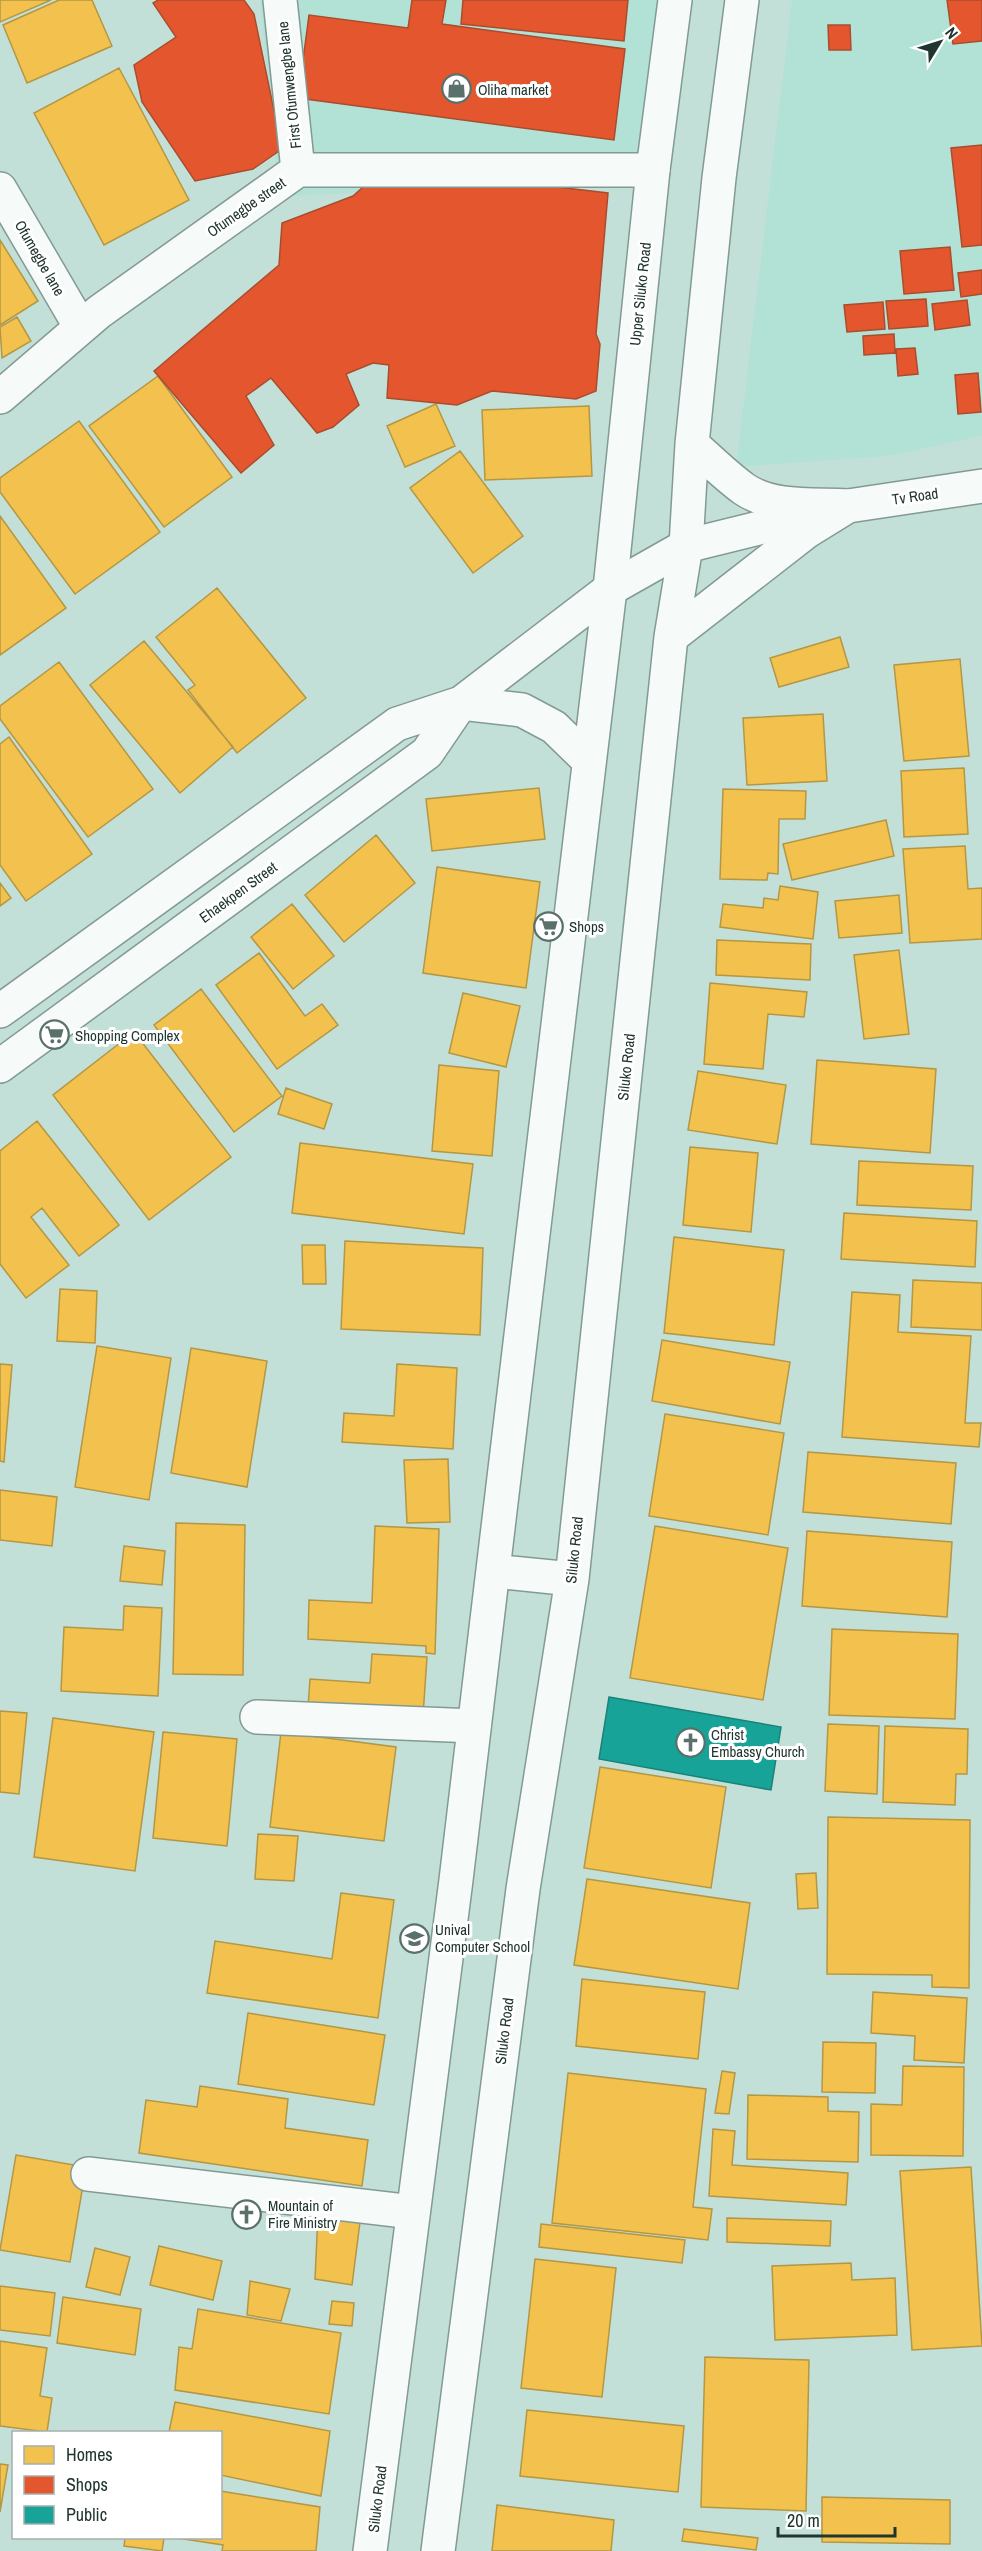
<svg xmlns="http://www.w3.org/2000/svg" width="982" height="2551" font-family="'Archivo Narrow',sans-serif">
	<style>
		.built { fill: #b2e2d5 }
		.homes { fill: #f2c14e; stroke: #b39745; stroke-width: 1.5 }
		.shops { fill: #e4572e; stroke: #a94d2e; stroke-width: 1.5 }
		.public { fill: #17a398; stroke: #1a8278; stroke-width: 1.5 }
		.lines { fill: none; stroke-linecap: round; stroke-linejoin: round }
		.minor-casing { stroke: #839a94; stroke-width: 36 }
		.major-casing { stroke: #839a94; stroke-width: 36 }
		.minor { stroke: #f6faf9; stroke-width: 33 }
		.major { stroke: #f6faf9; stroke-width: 33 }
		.labels { text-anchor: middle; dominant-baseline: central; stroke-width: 6; stroke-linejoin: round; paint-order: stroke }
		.street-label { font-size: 15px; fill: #20352f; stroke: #fff }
		.poi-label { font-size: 15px; fill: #20352f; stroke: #fff; text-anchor: start }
	</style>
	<rect width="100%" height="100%" fill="#c3e0d8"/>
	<path class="built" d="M260,0H658L635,177L279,197Z
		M792,0H982V436L888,456L736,467Z"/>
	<path class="homes" d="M0,0H51L0,22Z
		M59,0H92L112,46L27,83L3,25Z
		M119,68L189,200L104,245L34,113Z
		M0,240L38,301L0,325Z
		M17,317L31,341L2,358L0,327Z
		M158,376L232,477L164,527L89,426Z
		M436,404L455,446L405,467L387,426Z
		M589,406L592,476L485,480L482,410Z
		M79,421L160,532L75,594L0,492V478Z
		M460,451L523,536L473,573L410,488Z
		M0,516L66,608L0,655Z
		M217,588L306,698L237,753L188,690L195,685L156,637Z
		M840,637L849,667L779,687L770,658Z
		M144,641L233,747L180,793L90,685Z
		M960,659L969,756L904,761L894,665Z
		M59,662L153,789L88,837L0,719V706Z
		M823,714L827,781L747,785L743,718Z
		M9,737L92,854L26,901L0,865V744Z
		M964,768L968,834L904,837L901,771Z
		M539,788L545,839L432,851L426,799Z
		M723,789L806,791L805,819H779L778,874L768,873L767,880L720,879Z
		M886,820L894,856L792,880L783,844Z
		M376,835L415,883L344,942L305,895Z
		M965,846L968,889L982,888V939L910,943L903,849Z
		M437,867L540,882L526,988L423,973Z
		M0,883L11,898L0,906Z
		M780,886L818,892L813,939L720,927L723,904L763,908L764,898L778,900Z
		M899,895L902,933L839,938L835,901Z
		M292,904L334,956L293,989L251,937Z
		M717,940L811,944L810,980L716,975Z
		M899,950L909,1034L864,1039L854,955Z
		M259,953L305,1016L322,1004L338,1025L277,1069L216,985Z
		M710,983L807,992L804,1017L768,1014L763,1069L704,1064Z
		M201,989L282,1096L234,1132L154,1025Z
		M463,993L520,1006L506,1067L449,1053Z
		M134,1032L231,1157L149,1220L53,1095Z
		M817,1060L936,1069L930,1153L811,1144Z
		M439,1065L499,1071L492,1156L432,1151Z
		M698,1071L786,1085L777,1144L688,1130Z
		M286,1088L332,1104L324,1129L278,1114Z
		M37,1121L119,1225L79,1256L42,1208L31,1217L69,1265L26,1298L0,1264V1151Z
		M300,1143L473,1164L464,1234L292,1213Z
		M690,1147L758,1153L751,1232L683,1225Z
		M859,1161L973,1166L971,1210L857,1205Z
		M844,1213L977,1221L975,1267L841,1259Z
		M674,1237L784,1250L774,1345L664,1333Z
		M345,1241L483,1248L480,1335L341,1329Z
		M302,1245H325L326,1284H303Z
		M913,1280L982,1283V1330L911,1327Z
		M60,1289L97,1291L95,1343L57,1341Z
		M852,1292L900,1295L898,1332L971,1336L965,1423H981L979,1447L842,1437Z
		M662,1340L790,1362L780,1424L652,1401Z
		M97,1346L171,1358L149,1500L75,1487Z
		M191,1348L267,1361L247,1487L171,1473Z
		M0,1364L12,1365L4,1462L0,1461Z
		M397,1364L457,1368L453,1449L342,1442L344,1413L394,1416Z
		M665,1414L784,1433L768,1535L649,1516Z
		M808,1452L956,1463L951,1524L803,1512Z
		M448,1459L450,1522L407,1523L404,1460Z
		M0,1490L57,1497L52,1546L0,1540Z
		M176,1523L245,1525L243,1675L173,1674Z
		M375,1526L439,1529L435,1654L426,1653V1646L308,1639L309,1600L372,1603Z
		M655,1526L788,1548L763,1700L630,1678Z
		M807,1531L952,1542L947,1617L802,1606Z
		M124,1546L165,1551L162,1585L120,1581Z
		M124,1606L162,1608L158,1696L61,1691L64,1627L123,1630Z
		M832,1629L958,1634L955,1719L829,1715Z
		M372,1654L427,1657L423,1716L308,1708L310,1679L370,1683Z
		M0,1711L27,1713L19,1794L0,1792Z
		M53,1718L154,1732L135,1871L34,1857Z
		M828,1724L879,1726L877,1794L825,1791Z
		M885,1726L968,1729L967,1774H956L955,1805L883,1802Z
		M163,1732L237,1739L227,1846L153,1838Z
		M281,1732L396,1747L384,1841L270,1827Z
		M600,1767L726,1787L711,1888L584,1868Z
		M828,1817L970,1820L969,1988L932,1987V1975L827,1974Z
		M258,1834L298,1836L294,1881L255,1879Z
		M816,1873L818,1908L798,1909L796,1874Z
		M587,1879L750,1903L738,1989L574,1965Z
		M341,1893L394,1900L378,2018L207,1993L215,1941L332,1959Z
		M582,1979L705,1992L698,2059L576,2046Z
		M873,1992L967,1998L964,2063L914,2060L915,2036L871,2033Z
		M248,2013L385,2035L374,2105L238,2084Z
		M823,2042L876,2043L875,2093L822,2092Z
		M903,2066L964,2067L963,2156L871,2155V2104L902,2105Z
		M722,2071L735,2073L729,2114L715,2113Z
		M568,2073L706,2089L693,2207L712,2209L708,2240L552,2223Z
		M200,2086L288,2099L285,2128L368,2140L362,2186L139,2153L146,2100L197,2107Z
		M748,2095L828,2097V2111L859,2112L858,2162L747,2159Z
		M713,2129L735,2131L732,2165L848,2173L846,2205L709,2196Z
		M16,2155L86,2167L70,2262L0,2250Z
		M971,2167L982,2346L912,2350L900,2171Z
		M318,2214L360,2222L352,2285L315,2279Z
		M727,2218L831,2221L830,2246L727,2242Z
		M541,2224L685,2240L682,2263L539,2247Z
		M159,2246L222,2261L213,2300L150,2285Z
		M95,2248L130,2257L120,2295L86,2287Z
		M535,2259L616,2268L602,2397L521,2388Z
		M851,2263L852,2280L895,2278L897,2335L775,2340L772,2266Z
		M250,2281L290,2289L281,2321L247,2315Z
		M0,2286L55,2293L50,2336L0,2330Z
		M63,2297L141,2309L135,2355L57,2343Z
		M332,2301L354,2303L352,2326L329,2324Z
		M198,2309L341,2333L329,2414L175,2390L179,2347L192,2349Z
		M0,2341L47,2348L40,2396L52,2398L47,2432L0,2426Z
		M705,2357L809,2360L806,2511L701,2507Z
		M175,2402L330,2431L321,2496L220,2475V2432H169Z
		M527,2410L684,2426L678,2492L520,2476Z
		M0,2464L8,2465L0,2512Z
		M220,2491L320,2507L316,2551H222L223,2545L177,2538H220Z
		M822,2497L950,2500V2544L822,2542Z
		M497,2505L614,2520L611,2551H492Z
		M684,2529L758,2538L756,2550L682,2541Z
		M125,2538H164L162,2551L124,2546Z"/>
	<path class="shops" d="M158,0H244L254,14L282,149L253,169L195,181L142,102L134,65L176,37L153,3Z
		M412,0H446L442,24L625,49L614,140L298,98L309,15L408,28Z
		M463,0H628L624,41L461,24Z
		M947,0H982V41L953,44Z
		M828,25H850L851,50H829Z
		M982,145V245L962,247L951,148Z
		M437,173L608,193L596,334L600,344L596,391L576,399L492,391L457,405L387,398L389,365L373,363L346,374L359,405L333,427L317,433L271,378L246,396L274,445L241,473L154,371L279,265L282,223L353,196L371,180Z
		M950,247L954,290L904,294L900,251Z
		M982,270V294L961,297L958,273Z
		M926,299L928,326L889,329L886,301Z
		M967,300L970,325L935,330L932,304Z
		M883,302L885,329L847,332L844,305Z
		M894,334L895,353L864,355L863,336Z
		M915,348L918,374L898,376L896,349Z
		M978,373L981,412L958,414L955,375Z"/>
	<path class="public" d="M609,1697L781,1727L771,1790L599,1759Z"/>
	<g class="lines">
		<defs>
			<path id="minor" d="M280,0L298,170
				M0,189L80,326
				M0,397L99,312L298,170H653
				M0,1011L397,724L461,703L610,589L686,546L848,506L982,486
				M0,1066L427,753L461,703
				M257,1717L474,1726
				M88,2174L413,2212"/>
			<path id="major" d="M692,444C709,459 726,476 744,489C773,509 815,504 848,506
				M671,637L806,532L848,506
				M461,703L522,710L554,727L589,761
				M493,1571L572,1579
				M370,2551L456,1880L610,589L653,170L675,0
				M438,2551L523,1889L572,1579L671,637L686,546L692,444L719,178L742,0"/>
		</defs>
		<use href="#minor" class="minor-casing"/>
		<use href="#major" class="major-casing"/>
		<use href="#minor" class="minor"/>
		<use href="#major" class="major"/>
	</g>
	<defs>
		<symbol id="shop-ring" viewBox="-11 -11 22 22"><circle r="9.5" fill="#fff" stroke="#59716a" stroke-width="1.5"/><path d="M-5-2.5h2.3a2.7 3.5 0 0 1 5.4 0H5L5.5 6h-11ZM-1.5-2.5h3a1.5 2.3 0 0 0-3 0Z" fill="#59716a"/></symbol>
		<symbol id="supermarket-ring" viewBox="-11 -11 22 22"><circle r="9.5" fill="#fff" stroke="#59716a" stroke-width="1.5"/><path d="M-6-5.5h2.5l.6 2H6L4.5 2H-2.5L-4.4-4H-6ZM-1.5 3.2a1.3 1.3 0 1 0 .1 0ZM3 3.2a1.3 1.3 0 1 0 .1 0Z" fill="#59716a"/></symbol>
		<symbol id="church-ring" viewBox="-11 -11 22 22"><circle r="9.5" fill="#fff" stroke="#59716a" stroke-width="1.5"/><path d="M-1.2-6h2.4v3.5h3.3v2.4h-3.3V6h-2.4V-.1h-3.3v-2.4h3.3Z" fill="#59716a"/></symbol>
		<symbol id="school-ring" viewBox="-11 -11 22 22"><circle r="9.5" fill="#fff" stroke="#59716a" stroke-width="1.5"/><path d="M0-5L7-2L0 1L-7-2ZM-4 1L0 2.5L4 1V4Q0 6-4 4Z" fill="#59716a"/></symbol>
	</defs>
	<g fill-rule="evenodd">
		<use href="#shop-ring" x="440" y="72" width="33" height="33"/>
		<use href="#supermarket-ring" x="532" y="910" width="33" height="33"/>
		<use href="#supermarket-ring" x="38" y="1018" width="33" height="33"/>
		<use href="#church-ring" x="674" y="1726" width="33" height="33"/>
		<use href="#school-ring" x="398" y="1922" width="33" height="33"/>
		<use href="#church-ring" x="230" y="2198" width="33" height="33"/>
	</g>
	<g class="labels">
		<g class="street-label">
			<text transform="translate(289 85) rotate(-96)">First Ofumwengbe lane</text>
			<text transform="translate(246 207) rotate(-35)">Ofumegbe street</text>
			<text transform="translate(40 258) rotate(60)">Ofumegbe lane</text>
			<text transform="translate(640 294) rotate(-84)">Upper Siluko Road</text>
			<text transform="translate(915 496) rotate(-8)">Tv Road</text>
			<text transform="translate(238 892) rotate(-36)">Ehaekpen Street</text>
			<text transform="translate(626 1067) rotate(-84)">Siluko Road</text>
			<text transform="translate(574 1550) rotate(-84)">Siluko Road</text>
			<text transform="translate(504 2031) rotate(-83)">Siluko Road</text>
			<text transform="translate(377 2499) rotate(-83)">Siluko Road</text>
		</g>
		<g class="poi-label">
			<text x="478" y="89">Oliha market</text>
			<text x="569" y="926">Shops</text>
			<text x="75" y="1035">Shopping Complex</text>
			<text x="711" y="1734">Christ<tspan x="711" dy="17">Embassy Church</tspan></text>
			<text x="435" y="1929">Unival<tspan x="435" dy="17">Computer School</tspan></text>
			<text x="268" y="2205">Mountain of<tspan x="268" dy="17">Fire Ministry</tspan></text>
		</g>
	</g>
	<rect x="12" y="2431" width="210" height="108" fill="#ffffff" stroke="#a6aeac" stroke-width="1.5"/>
	<rect x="24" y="2446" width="30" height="18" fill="#f2c14e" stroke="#a6aeac" stroke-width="1.5"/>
	<text x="66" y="2461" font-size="18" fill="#20352f">Homes</text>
	<rect x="24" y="2476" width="30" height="18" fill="#e4572e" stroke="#a6aeac" stroke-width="1.5"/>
	<text x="66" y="2491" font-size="18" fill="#20352f">Shops</text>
	<rect x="24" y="2506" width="30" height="18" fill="#17a398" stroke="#a6aeac" stroke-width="1.5"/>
	<text x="66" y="2521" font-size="18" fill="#20352f">Public</text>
	<g transform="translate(940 42) rotate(52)" stroke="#ffffff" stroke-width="4.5" paint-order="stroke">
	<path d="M0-4.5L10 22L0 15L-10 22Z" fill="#20352f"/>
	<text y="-9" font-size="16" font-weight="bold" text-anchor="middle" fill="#20352f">N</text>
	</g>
	<path d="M778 2527v9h117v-9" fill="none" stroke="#20352f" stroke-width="3"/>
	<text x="787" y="2527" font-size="18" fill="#20352f" stroke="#ffffff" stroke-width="4.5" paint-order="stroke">20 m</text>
</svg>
